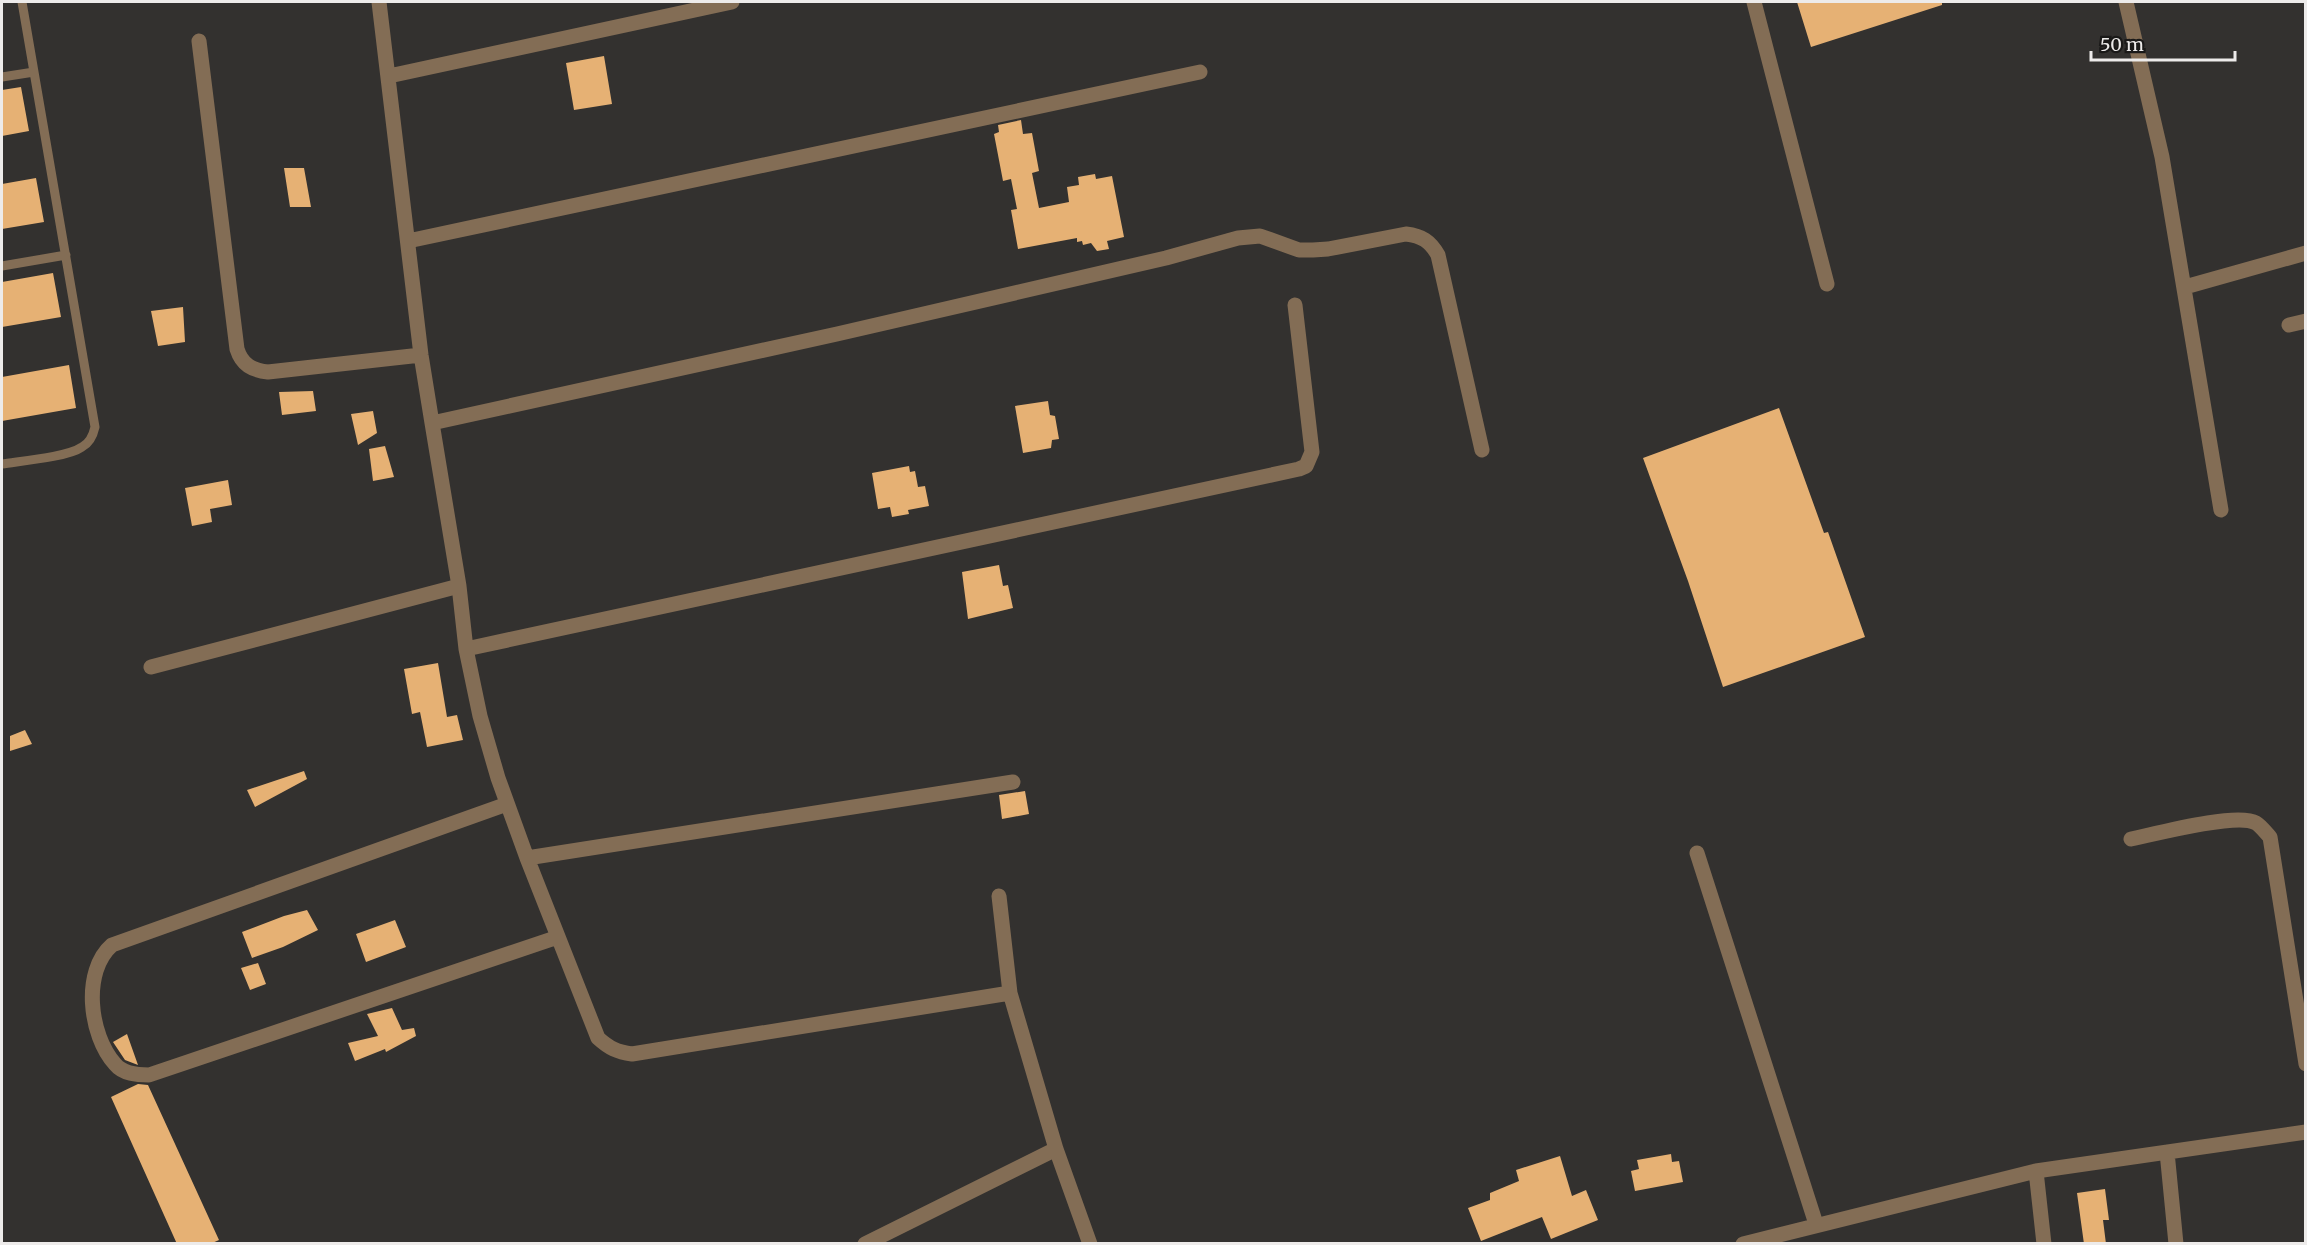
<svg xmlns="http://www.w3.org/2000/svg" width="2307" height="1245" font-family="Merriweather,serif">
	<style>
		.building { fill: #e6b174 }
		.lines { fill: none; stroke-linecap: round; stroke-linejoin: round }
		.service { stroke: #836d55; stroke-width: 9 }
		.minor { stroke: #836d55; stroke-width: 15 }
	</style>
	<rect width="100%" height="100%" fill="#33312f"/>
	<path class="building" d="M1797,2H1942V5L1811,47Z
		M604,56L612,104L574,110L566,63Z
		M21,87L29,131L2,136V90Z
		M1021,120L1023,134L1032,133L1039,171L1032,173L1039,208L1069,202L1067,187L1079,185L1078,177L1095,174L1096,179L1112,176L1124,237L1107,241L1109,249L1097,251L1091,243L1083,245L1082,241L1077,242V238L1018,249L1011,210L1017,209L1011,179L1003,181L994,134L999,132L998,125Z
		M284,168H304L311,207H290Z
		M36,178L44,222L2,229V184Z
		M53,273L61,317L2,327V282Z
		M183,307L185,342L158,346L151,311Z
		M69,365L76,408L2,421V377Z
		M313,391L316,411L282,415L279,392Z
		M1048,401L1050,415L1055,416L1059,439L1052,440L1051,448L1023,453L1015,406Z
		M1779,408L1824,533L1828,532L1865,637L1723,687L1688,581L1643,458Z
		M373,411L377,433L358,445L351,414Z
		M385,446L394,477L373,481L369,449Z
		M909,466L910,472L915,471L918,487L925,486L929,506L908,510L909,514L892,517L890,507L878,509L872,473Z
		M228,480L232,505L210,509L212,522L192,526L185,488Z
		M999,565L1003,586L1008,585L1013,608L968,619L962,572Z
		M438,663L447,717L457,715L463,740L427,747L420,712L412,714L404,669Z
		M25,730L32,744L10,751V736Z
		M304,771L307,779L255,807L247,790Z
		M1025,791L1029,814L1002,819L999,795Z
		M307,910L318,930L283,947L252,958L242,932L284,916Z
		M395,920L406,947L366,962L356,934Z
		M258,963L266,984L250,990L241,968Z
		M392,1008L402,1030L414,1028L416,1036L386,1052L385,1049L355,1061L348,1043L378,1036L367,1014Z
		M127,1034L138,1065L125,1060L113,1042Z
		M138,1084L148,1085L219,1240L210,1244H177L111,1097Z
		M1671,1154L1672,1162L1679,1161L1683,1182L1635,1191L1631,1171L1639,1169L1637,1160Z
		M1560,1156L1572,1196L1586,1190L1598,1220L1551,1239L1542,1217L1481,1241L1468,1208L1490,1200V1193L1519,1181L1516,1170Z
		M2105,1189L2109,1220H2103L2106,1244H2084L2077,1193Z"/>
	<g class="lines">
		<path class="service" d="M2,77L34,72
			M2,266L66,255
			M2,464C21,461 68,457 82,447C90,443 93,436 95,427L22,2"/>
		<path class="minor" d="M379,2L421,355L432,423L837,334L1166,258L1238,238L1260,236L1299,250H1313L1328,249L1406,234C1422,236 1430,241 1438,255L1482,450
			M1754,2L1827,284
			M2126,2L2162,157L2221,510
			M199,41L237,349C242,365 252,370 268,372L421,355
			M389,76L732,2
			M408,241L1200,72
			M2185,287L2306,253
			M2289,325L2306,321
			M432,423L459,586L466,649L480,716L498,778L527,858L598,1038C609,1048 617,1052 632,1054L1010,993L999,896
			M466,649L1299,469L1306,466L1312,452L1295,305
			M151,667L459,586
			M507,804L112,945C82,971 89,1035 115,1064C123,1074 137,1075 149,1075L558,937
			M2131,839C2155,834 2237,812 2256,823C2261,826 2266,833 2270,837L2306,1064
			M1697,853L1816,1224
			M527,858L1013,782
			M1010,993L1056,1149L1090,1244
			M2167,1152L2176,1244
			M2036,1171L2044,1244
			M865,1244L1056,1149
			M1743,1244L2036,1171L2306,1132"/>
	</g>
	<rect width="2307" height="1245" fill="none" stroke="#edebea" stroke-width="6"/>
	<path d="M2091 51v9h144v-9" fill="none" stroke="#edebea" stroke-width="3"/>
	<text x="2100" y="51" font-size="18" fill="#edebea" stroke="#1a1918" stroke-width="4.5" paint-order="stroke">50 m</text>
</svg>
